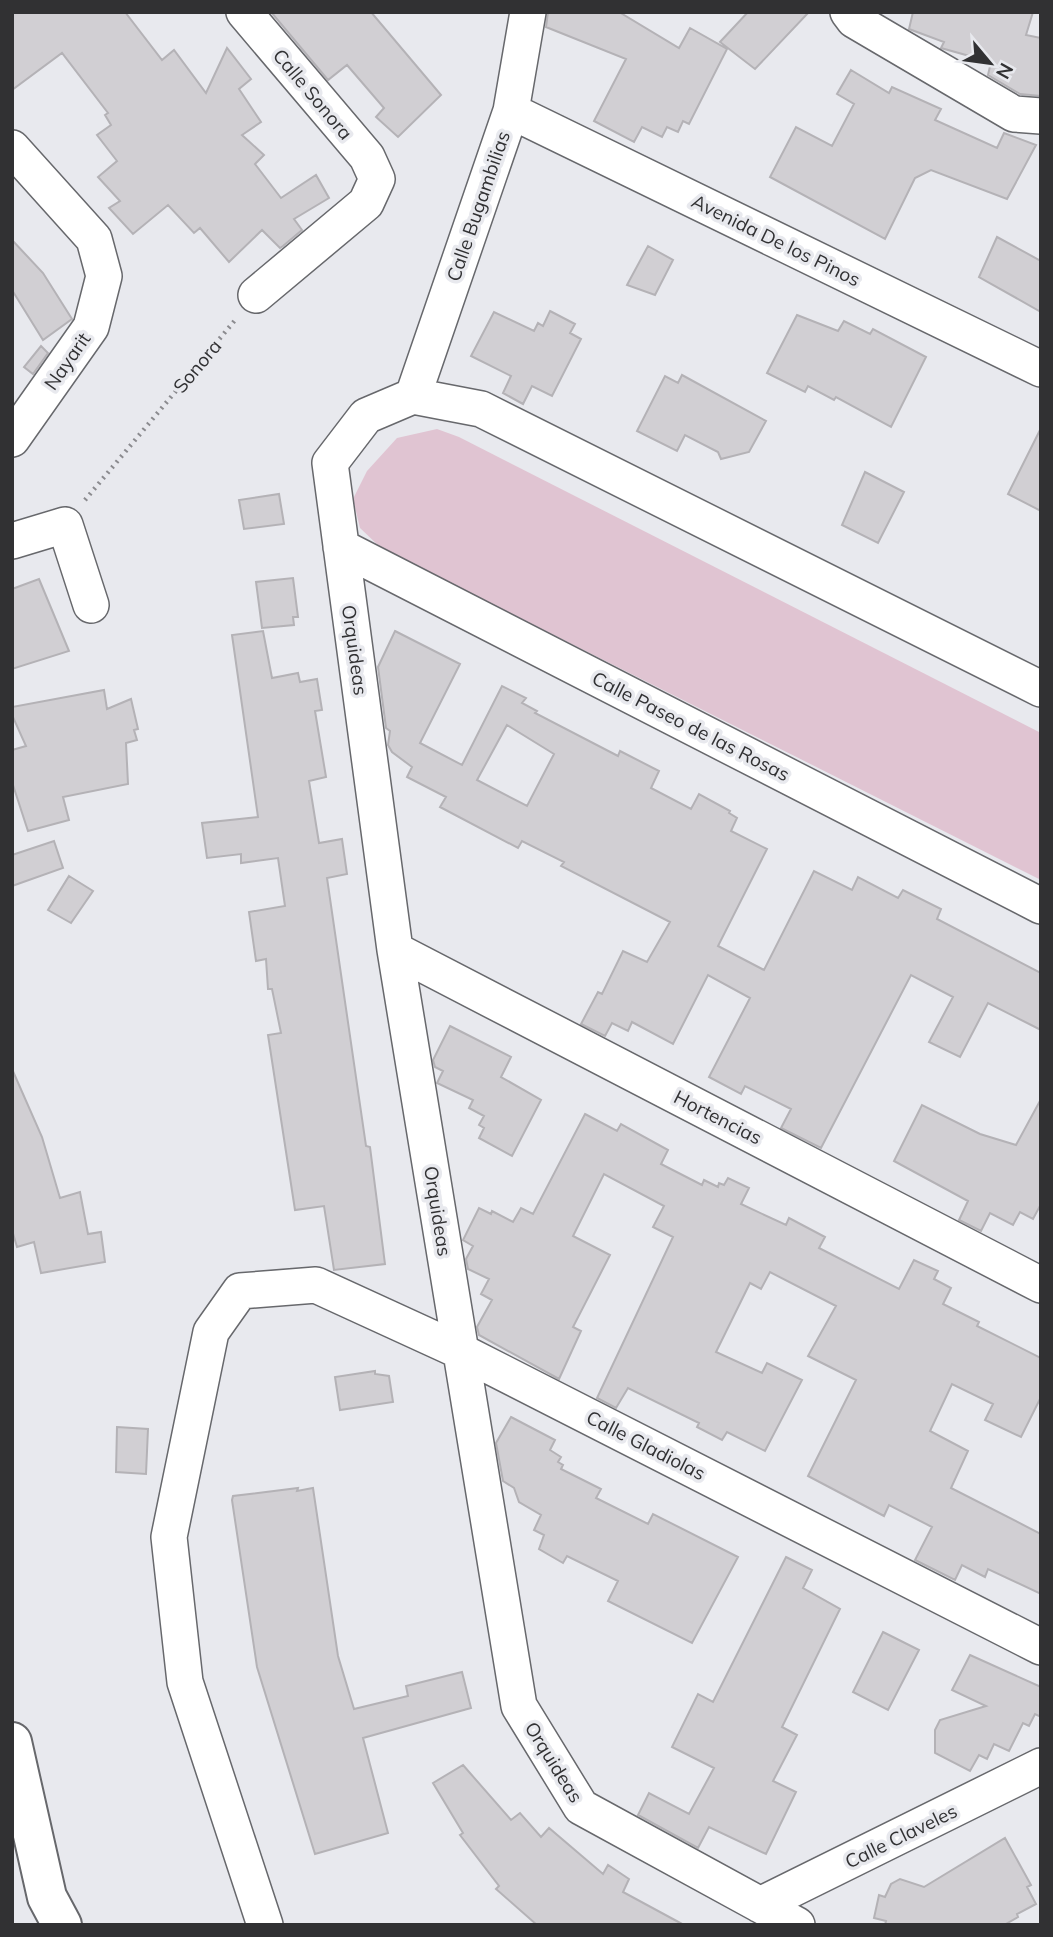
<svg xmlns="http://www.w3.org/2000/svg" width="1053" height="1937" font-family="Mulish,sans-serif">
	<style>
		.green { fill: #e0c4d2 }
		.building { fill: #d1cfd3; stroke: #b4b2b6; stroke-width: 2; fill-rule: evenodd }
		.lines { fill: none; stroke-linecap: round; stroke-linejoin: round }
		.street-casing { stroke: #67686c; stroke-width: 38 }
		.primary-casing { stroke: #67686c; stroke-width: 42 }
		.path { stroke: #8b8b8f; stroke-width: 4.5; stroke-dasharray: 2 5; stroke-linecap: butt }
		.street { stroke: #fff; stroke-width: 35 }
		.primary { stroke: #fff; stroke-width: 38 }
		.labels { text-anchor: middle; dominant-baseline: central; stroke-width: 7; stroke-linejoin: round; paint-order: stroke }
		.street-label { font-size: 19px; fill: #313133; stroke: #e8e9ee }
	</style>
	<rect width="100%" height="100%" fill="#e8e9ee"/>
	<path class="green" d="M437,429L459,437L1041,733V880L381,548L360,528L353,499L367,471L397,438Z"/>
	<path class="building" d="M12,12H125L162,60L174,50L206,93L227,48L251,79L239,89L261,122L242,135L264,155L255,164L281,198L316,175L329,198L294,219L302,230L283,246L280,248L262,230L229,262L200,228L194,233L168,205L133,234L109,208L120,201L98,177L117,161L97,135L111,125L105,115L108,113L62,53L12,90Z
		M271,12H371L441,95L398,137L376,117L384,108L347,65L328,80Z
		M548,12H619L679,48L690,28L727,49L689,124L683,121L678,132L667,127L662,137L642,127L634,142L594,121L626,59L546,27Z
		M748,12H809L755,69L720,42Z
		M913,12H1033L1026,35L1041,38V96L1020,94L988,75L991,62L941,48L944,42L909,29Z
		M851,70L889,93L892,87L941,109L935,120L997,148L1004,133L1036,145L1007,199L931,170L915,178L885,239L770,177L796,127L832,146L854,104L837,94Z
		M997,237L1041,261V312L979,277Z
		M12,240L43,273L72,319L43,340L12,290Z
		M648,246L673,260L655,295L627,285Z
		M550,311L575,324L570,333L581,339L552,396L532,386L523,404L503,393L511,376L471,356L494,312L534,331L538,323L543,326Z
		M797,315L838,331L844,321L870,334L873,329L926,357L891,427L836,397L834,400L808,386L805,392L767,373Z
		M41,346L48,353L33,374L24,367Z
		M682,375L766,421L749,452L721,459L718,452L685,435L677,451L637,431L665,376L678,383Z
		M1041,428V511L1008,494Z
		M865,472L904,492L878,543L842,525Z
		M279,494L284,524L244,529L239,500Z
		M293,578L298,617H293L294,625L262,628L256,582Z
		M39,579L69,651L12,669V589Z
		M263,631L272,678L298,673L300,682L317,679L322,710L315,711L326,777L309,781L319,843L342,839L347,874L327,878L366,1146L370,1147L385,1264L334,1270L324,1206L295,1210L268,1035L281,1033L272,989H268L266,959L256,961L249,912L285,906L278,858L241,863V854L207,858L202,823L258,817L232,635Z
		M395,631L460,664L420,743L462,765L502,686L526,698L522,703L537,711L535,713L618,756L620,751L659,771L651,788L691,809L699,794L730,811L729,813L737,818L731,831L767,849L718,946L764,970L814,871L852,890L858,877L898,898L903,890L941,909L937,919L1041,973V1030L988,1003L960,1057L929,1042L953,997L911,975L821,1148L781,1128L791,1109L745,1086L741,1094L709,1077L750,998L708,975L673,1044L632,1022L628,1031L612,1023L605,1036L581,1024L598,992L602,994L623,951L647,962L670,922L561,866L564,862L522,841L518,848L440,807L446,797L407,777L412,767L392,752L388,745L390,731L386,728L378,667ZM507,725L554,754L527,806L477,780Z
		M104,690L107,709L131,699L138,729L134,730L137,740L126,743L128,784L63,797L69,820L28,831L12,782V750L26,746L12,715V707Z
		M54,841L63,868L12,886V855Z
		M69,876L93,891L71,923L48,910Z
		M450,1026L511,1057L501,1077L541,1100L512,1156L479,1138L484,1128L479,1125L484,1116L469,1108L473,1100L437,1083L443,1071L435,1067L433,1060Z
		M12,1069L42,1137L60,1198L80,1192L88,1234L101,1232L105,1262L41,1273L34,1242L17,1247L12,1230Z
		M1041,1099V1204L1033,1219L1020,1212L1013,1225L990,1213L981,1231L959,1220L968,1201L894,1161L922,1105L980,1134L1016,1145Z
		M585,1114L617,1131L621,1124L668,1150L661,1164L702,1185L704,1180L718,1187L719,1183L724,1185L728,1178L749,1188L741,1204L786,1225L789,1218L825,1237L819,1248L899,1289L914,1260L938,1271L934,1279L951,1288L943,1304L979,1322L977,1326L1041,1358V1397L1021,1437L985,1420L993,1404L952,1384L930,1431L968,1451L951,1488L1041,1534V1594L988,1569L985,1577L962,1565L955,1580L915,1560L932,1527L889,1505L884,1516L808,1476L856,1380L808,1356L836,1306L770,1272L761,1289L750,1283L716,1352L762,1373L767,1363L802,1380L765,1451L727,1432L722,1440L697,1427L699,1423L628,1388L616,1408L597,1398L673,1237L653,1227L664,1206L604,1174L573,1236L610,1255L573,1327L581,1331L559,1379L479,1335L477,1327L492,1300L481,1294L489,1279L468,1269L466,1259L473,1246L463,1240L479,1208L491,1214L492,1211L513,1222L521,1208L533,1214Z
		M375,1371V1374L389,1376L393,1402L340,1410L335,1377Z
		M511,1417L555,1440L550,1450L561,1457L558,1462L563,1465L561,1469L601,1489L596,1498L648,1524L653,1514L738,1557L692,1643L608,1601L618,1581L567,1556L563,1563L539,1549L544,1535L534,1530L541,1515L519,1502L514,1488L503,1481L496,1443Z
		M117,1427L148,1429L146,1474L116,1472Z
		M298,1488L297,1491L313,1488L338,1656L354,1709L408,1696L406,1686L462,1672L471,1708L363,1738L388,1833L315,1854L257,1667L232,1500L233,1496Z
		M786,1557L812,1570L803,1588L840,1609L782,1727L797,1735L773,1781L796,1792L766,1854L709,1827L698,1848L638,1815L649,1793L689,1814L714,1768L672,1747L698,1694L713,1702Z
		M883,1632L919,1650L888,1710L853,1692Z
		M970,1655L1041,1687V1717L1035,1714L1029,1726L1023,1723L1009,1751L994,1744L987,1759L979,1755L970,1771L935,1753V1730L940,1720L986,1706L952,1690Z
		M463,1765L511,1820L520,1813L541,1837L549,1828L603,1874L608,1865L629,1879L623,1892L684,1925H537L496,1889L499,1886L460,1835L463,1833L433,1783Z
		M1005,1838L1031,1885L1027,1887L1036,1904L1017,1914L1018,1917L1004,1925H885L886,1921L874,1918L879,1895L885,1897L891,1884L900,1879L924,1887Z"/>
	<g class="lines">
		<defs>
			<path id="street" d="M244,12L367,157L377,179L366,203L256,295
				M848,12L854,20L1014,114L1041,116
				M511,111L1041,369
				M12,148L94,239L104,276L91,327L12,439
				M413,396L366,416L330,463L395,950L519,1706L581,1807L797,1925
				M413,396L481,409L1041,689
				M413,396L511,111L528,12
				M12,541L65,525L91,605
				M341,547L1041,906
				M395,950L1041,1285
				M760,1905L1041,1766
				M265,1925L185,1682L169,1537L211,1332L240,1291L316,1285L460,1351L1041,1647"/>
			<path id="primary" d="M12,1742L47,1897L62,1925"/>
		</defs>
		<use href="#street" class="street-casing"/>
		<use href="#primary" class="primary-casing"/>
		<path class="path" d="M85,500L236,319"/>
		<use href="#street" class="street"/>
		<use href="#primary" class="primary"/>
	</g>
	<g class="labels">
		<g class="street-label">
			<text transform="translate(313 94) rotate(50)">Calle Sonora</text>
			<text transform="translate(478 206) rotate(-71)">Calle Bugambilias</text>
			<text transform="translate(776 240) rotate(26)">Avenida De los Pinos</text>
			<text transform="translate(67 361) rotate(-55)">Nayarit</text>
			<text transform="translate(197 366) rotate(-50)">Sonora</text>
			<text transform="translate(355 650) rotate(82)">Orquideas</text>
			<text transform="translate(691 726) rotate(27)">Calle Paseo de las Rosas</text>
			<text transform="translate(718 1117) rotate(27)">Hortencias</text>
			<text transform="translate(438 1211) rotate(81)">Orquideas</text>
			<text transform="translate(646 1445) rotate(27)">Calle Gladiolas</text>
			<text transform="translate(554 1762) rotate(58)">Orquideas</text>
			<text transform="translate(901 1836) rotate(-26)">Calle Claveles</text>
		</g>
	</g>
	<rect width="1053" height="1937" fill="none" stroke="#313133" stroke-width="28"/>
	<g transform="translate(990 63) rotate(119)" stroke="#e8e9ee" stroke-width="5" paint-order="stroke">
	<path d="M0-5L12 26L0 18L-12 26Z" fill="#313133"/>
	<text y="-10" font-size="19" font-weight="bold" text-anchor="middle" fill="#313133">N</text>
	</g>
</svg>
